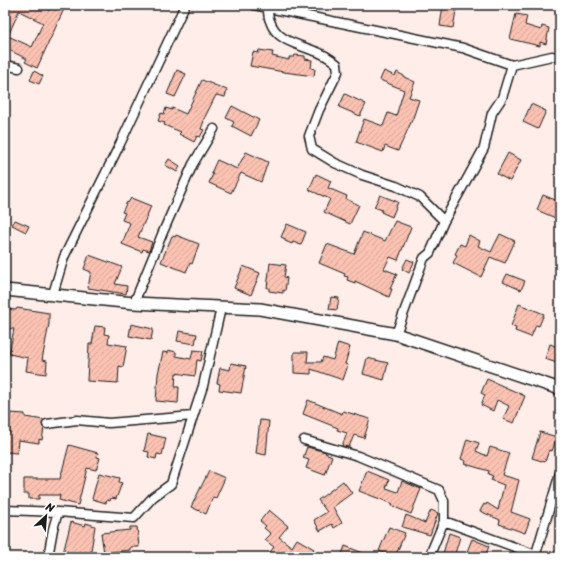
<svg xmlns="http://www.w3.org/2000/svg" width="565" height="562" font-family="Sriracha,sans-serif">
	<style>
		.building { fill: url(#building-hatch); stroke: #1c1c1c; fill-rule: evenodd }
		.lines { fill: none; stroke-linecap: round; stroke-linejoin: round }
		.street-casing { stroke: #1c1c1c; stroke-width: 11 }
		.secondary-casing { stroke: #1c1c1c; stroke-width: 14 }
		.street { stroke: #fff; stroke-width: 8 }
		.secondary { stroke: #fff; stroke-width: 11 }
	</style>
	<defs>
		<pattern id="building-hatch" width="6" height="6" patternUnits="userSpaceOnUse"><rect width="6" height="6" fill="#fbc2b2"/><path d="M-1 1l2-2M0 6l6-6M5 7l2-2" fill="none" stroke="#d7a698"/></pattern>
	</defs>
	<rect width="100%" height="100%" fill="#feede8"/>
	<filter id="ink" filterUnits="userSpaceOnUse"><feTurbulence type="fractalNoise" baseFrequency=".025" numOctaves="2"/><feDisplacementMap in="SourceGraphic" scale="8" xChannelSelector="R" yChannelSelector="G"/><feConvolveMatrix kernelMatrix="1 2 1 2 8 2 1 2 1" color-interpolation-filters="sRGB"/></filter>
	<g filter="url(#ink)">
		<path class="building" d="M5,5H38L49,10L52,5H56L64,9L37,68L25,62L27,59L5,48V9L7,6ZM19,11L43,23L32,47L8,36Z
			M443,5H457L453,28L440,26Z
			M516,14L527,16L525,25L541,30L542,26L549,28L546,44L540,42V46L510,39Z
			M259,50L273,52L272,56L289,60V57H294L295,55L305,56V59L312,60L311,68L315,69L314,76L284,72L250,66L253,52L258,53Z
			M177,70L186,74L175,97L167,94Z
			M34,71L43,76L39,84L30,80Z
			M384,71L395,76L397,72L404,76V77L415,82L409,97L419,100L413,118L398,151L385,146L383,152L356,142L364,119L383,126L388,113L396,116L404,90L380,80Z
			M202,80L227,90L225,97L216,95L203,121H204L201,129L204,130L200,137L197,136L194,142L179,134L181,132L164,125L165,123L158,121L161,113L164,114L166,108L172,110V108L186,114Z
			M345,94L366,104L360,116L339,107Z
			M531,104L546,111L538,129L523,122Z
			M232,106L259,120L251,136L232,126L234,122L226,118Z
			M246,152L268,162L261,182L241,173L231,193L209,183L213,174L211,173L217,160L237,169Z
			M508,153L521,160L510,181L497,174Z
			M169,159L180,166L177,172L165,165Z
			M316,174L331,181L328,188L347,196L346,199L359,205L350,224L324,212L330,199L309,190Z
			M380,195L398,202L392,217L381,212L382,210L374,207Z
			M543,195L560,202V220L537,210Z
			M131,198L151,206L138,237L152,242L149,251L143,249L142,252L122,244L130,223L122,220L125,213L122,212L127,202L128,203Z
			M15,220L29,226L26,232L12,225Z
			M395,221L411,227L398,260L390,257L384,269L397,274L390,289H392L389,297L355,281V283L347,280L348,277L344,276L345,274L319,263L327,244L354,254L363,232L385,241Z
			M287,224L306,232L301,245L293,242L292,244L285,241V239L281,237Z
			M500,234L515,241L505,263L490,257L481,277L453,263L457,255L455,254L460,244L465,246L469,235L480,241L478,246L491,252Z
			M176,235L199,244L192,264L190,263L186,272L161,262L172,236L175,237Z
			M89,255L122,267L115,284L127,286L126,294L88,288L91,272L84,269Z
			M407,259L414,262L409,273L402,269Z
			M270,263L286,265L284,277L287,278L285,291L283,290V293L269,291V288H267Z
			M243,266L260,273L251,295L234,288Z
			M507,274L525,281L521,290L503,282Z
			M331,297L339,298L337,310L329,309Z
			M519,304L544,314L539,326L536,325L531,337L515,331L516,328L511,326Z
			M17,308L49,313V324L42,360L47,361L46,374L26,371L28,358L9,354L14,329L5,328V309L16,310Z
			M131,324L153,329L151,340L129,336Z
			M95,326L105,327L104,334L109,335L108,343L127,346L123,367L119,366L118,383L87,381L89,344H92Z
			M179,331L197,334L195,344L177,341Z
			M338,343L350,347L345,364L348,365L343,380L311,369V374L294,373V352H308L307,362H321L323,357L333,360Z
			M550,344L560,348V364L545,359Z
			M168,350L176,352V356L191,359L193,350L203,351L201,361L197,360L195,376L176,373L175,387H179L178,403L156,401L158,374L163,352L168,353Z
			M367,358L388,363L384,380L363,374Z
			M231,363L246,366L241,393L219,390L220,384L217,383L220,368L230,370Z
			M487,379L525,396L514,423L503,419L509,406L497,400L493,411L481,405L485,395L481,393Z
			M308,400L342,414L343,411L370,419L364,438L354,435L349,447L342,446L347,433L337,430L338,428L303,414Z
			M10,413L25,414V417L44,420L42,424L44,428L42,440L39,439V443L18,440L17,453L5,452V433H9Z
			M260,420L269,421L266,455L256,453Z
			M540,432L557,437L552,451L549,450L545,462L532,458Z
			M148,434L166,438L162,455L157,454L156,459L148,457L149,452L144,451Z
			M467,439L479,443L476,451L487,456L490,447L509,453L502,475L519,480L511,512L530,519L525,533L499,524L500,520L480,511L484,504L486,505L487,503L498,510L504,485L491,480L493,476L488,474L489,471L465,464L466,461L461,459Z
			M69,445L98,453L97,457L100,458L96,470L87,468L78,505L59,500L60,495H39V499H29V494H24V479H60Z
			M307,447L326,452L325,453L332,456L325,475L306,468L309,460L303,458Z
			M209,471L225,478L216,498L213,497L206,514L191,507Z
			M367,471L389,480L386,488L398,492L402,481L421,489L411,514L392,506L393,504L359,491Z
			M99,473L120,478L119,482L122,483L116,499L111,498L110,501L107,500L106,503L92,499Z
			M343,481L352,493L333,507L342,523L334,528L332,524L320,531L314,520L327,512L318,500Z
			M269,510L288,526L279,537L292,547L297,539L314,549L309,557H266L274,547L265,540L271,534L264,528L266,526L260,521Z
			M431,510L438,513L430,535L402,527L406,515L425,523Z
			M71,522L85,526L86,523L95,526L90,557H62Z
			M130,527H137L139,547H130V550L104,553L101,533L130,530Z
			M389,527L405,533L395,557L379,551Z
			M449,533L460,537L454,557H442Z
			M472,539L489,546L485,557H465Z
			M345,546L371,556V557H341Z"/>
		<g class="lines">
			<defs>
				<path id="street" d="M254,5L463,48L512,65L502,98L492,113L484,148L444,221L430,253L424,258L396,334
					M268,8C268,12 268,17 270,21C276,40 296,44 312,50C322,53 330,58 337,64L338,72L319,110L309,136L312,149L335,163L362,175L396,186L420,197L444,221
					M5,65L19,68
					M512,65L552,56L560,58
					M53,294L64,257L120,144L185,5
					M134,303L163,232L193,164L214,129
					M47,424L77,420L109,423L193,416
					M304,440L358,456L439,490L444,501V521L429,557
					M5,510L58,512L134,518L153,497L171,484L203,386L221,308
					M444,521L536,555
					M48,557L53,529L58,512
					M535,557L560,473"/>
				<path id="secondary" d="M5,290L134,303L260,309L396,334L560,389"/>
			</defs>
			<use href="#street" class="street-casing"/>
			<use href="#secondary" class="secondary-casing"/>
			<use href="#street" class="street"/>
			<use href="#secondary" class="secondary"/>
		</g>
	</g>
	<rect width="565" height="562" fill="none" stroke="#fff" stroke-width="20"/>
	<rect x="10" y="10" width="545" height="542" fill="none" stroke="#1c1c1c" stroke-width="1.5" filter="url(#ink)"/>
	<g transform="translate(46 516) rotate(26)" stroke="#ffffff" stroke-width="3" paint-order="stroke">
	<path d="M0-3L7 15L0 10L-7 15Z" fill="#1c1c1c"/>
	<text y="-6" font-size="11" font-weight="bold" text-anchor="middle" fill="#1c1c1c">N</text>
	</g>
</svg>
